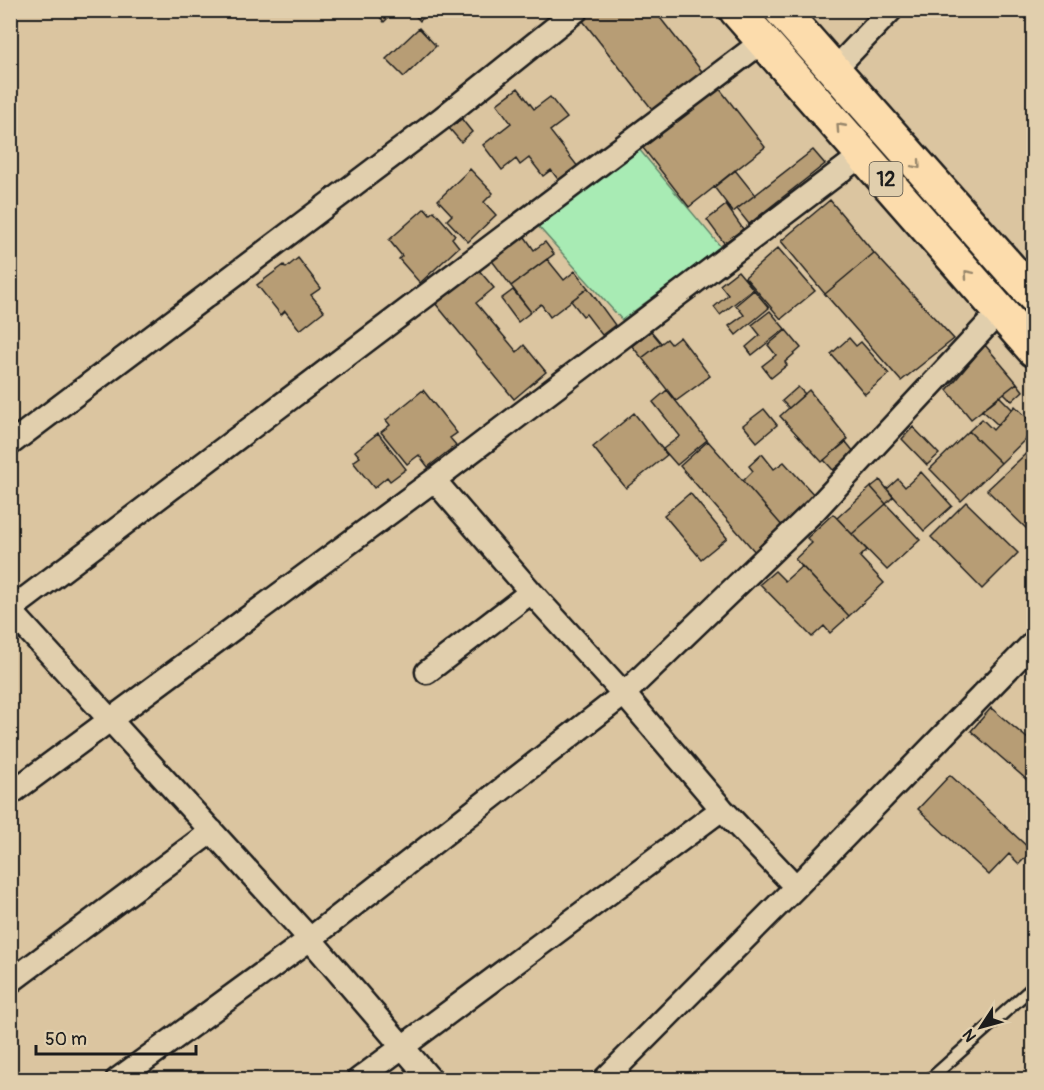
<svg xmlns="http://www.w3.org/2000/svg" width="1044" height="1090" font-family="Pangolin,sans-serif">
	<style>
		.green { fill: #a8ebb4; stroke: #628468; stroke-width: 1.5 }
		.building { fill: #b79d75; stroke: #1c1c1c; stroke-width: 1.5 }
		.lines { fill: none; stroke-linecap: round; stroke-linejoin: round }
		.service-casing { stroke: #1c1c1c; stroke-width: 15 }
		.minor-casing { stroke: #1c1c1c; stroke-width: 27 }
		.primary-casing { stroke: #1c1c1c; stroke-width: 38 }
		.service { stroke: #e1cfad; stroke-width: 10 }
		.minor { stroke: #e1cfad; stroke-width: 22 }
		.primary { stroke: #fcdcac; stroke-width: 33 }
		.oneway { stroke: #97866b }
		.labels { text-anchor: middle; dominant-baseline: central; stroke-width: 4.5; stroke-linejoin: round; paint-order: stroke }
		.shield { fill: #e1cfad; stroke: #575248; stroke-width: 1.5 }
		.shield-label { font-size: 20px; font-weight: bold; fill: #1c1c1c }
	</style>
	<rect width="100%" height="100%" fill="#dbc5a0"/>
	<filter id="ink" filterUnits="userSpaceOnUse"><feTurbulence type="fractalNoise" baseFrequency=".0167" numOctaves="2"/><feDisplacementMap in="SourceGraphic" scale="12" xChannelSelector="R" yChannelSelector="G"/><feConvolveMatrix kernelMatrix="1 2 1 2 8 2 1 2 1" color-interpolation-filters="sRGB"/></filter>
	<g filter="url(#ink)">
		<path class="green" d="M638,148L721,247L622,320L537,225Z"/>
		<path class="building" d="M374,10H396L384,22Z
			M410,10H431L420,21Z
			M588,10H654L704,74L655,113L580,17Z
			M419,28L436,46L404,77L386,59Z
			M518,88L534,109L550,97L567,118L550,131L579,168L560,182L551,170L543,176L529,158L520,165L516,159L502,170L483,145L511,123L497,104Z
			M719,88L765,147L689,207L643,148Z
			M460,117L472,132L461,142L448,127Z
			M813,150L825,164L749,224L737,209Z
			M470,169L493,193L484,202L496,215L468,242L447,220L452,215L438,200Z
			M735,170L755,195L733,212L714,187Z
			M830,200L874,253L825,294L781,241Z
			M726,205L743,229L724,243L707,220Z
			M425,208L430,214L434,211L455,235L452,238L459,247L420,283L399,259L402,256L389,240Z
			M523,234L534,250L545,242L554,254L511,286L490,258Z
			M778,248L815,291L781,319L745,277Z
			M874,253L954,339L901,381L825,294Z
			M298,258L321,288L311,295L324,311L300,330L285,311L281,315L257,285L284,265L286,268Z
			M547,259L564,280L575,271L588,288L550,317L541,304L531,312L511,286Z
			M477,268L494,288L476,303L517,352L524,345L546,372L514,399L435,303Z
			M738,271L753,289L720,315L714,307L728,295L720,285Z
			M588,288L615,325L602,335L586,314L583,316L571,301Z
			M513,290L531,312L518,322L501,299Z
			M754,290L769,308L736,335L729,326L744,315L736,305Z
			M770,311L785,329L752,355L746,347L760,335L752,325Z
			M786,330L801,348L785,362L787,365L771,378L762,366L776,355L768,345Z
			M651,331L661,343L642,358L632,346Z
			M680,337L710,376L676,401L642,358L667,339L671,344Z
			M849,338L856,346L861,342L889,374L865,394L831,354Z
			M985,345L1017,383L971,419L947,390Z
			M1017,383L1023,391L1012,401L1004,393Z
			M798,387L805,394L789,408L782,401Z
			M423,390L457,433L450,438L456,445L428,467L419,455L407,464L381,432L390,425L386,420Z
			M667,390L707,440L677,465L663,449L680,436L653,402Z
			M809,390L848,439L822,462L780,416Z
			M999,396L1012,409L998,425L982,410Z
			M1015,406L1034,424V431L1001,463L969,431L982,419L993,430Z
			M764,409L777,425L757,442L743,425Z
			M634,413L667,455L626,488L593,447Z
			M913,427L939,454L927,465L902,439Z
			M969,431L1001,463L961,501L930,469Z
			M378,433L406,469L390,481L387,477L374,488L353,462L360,457L355,451Z
			M708,441L784,528L756,553L680,466Z
			M846,442L854,452L833,470L824,460Z
			M1034,446V536L987,490Z
			M762,454L774,469L784,462L816,497L784,528L743,481L753,471L749,466Z
			M921,472L952,506L924,531L887,489L898,479L905,487Z
			M880,480L893,497L886,504L871,487Z
			M871,487L886,504L852,534L837,518Z
			M690,493L727,538L701,559L664,515Z
			M966,502L1018,553L982,589L931,537Z
			M886,504L920,540L887,570L852,534Z
			M833,514L867,550L860,557L884,583L849,616L795,559L812,543L807,538Z
			M802,566L849,616L830,633L824,626L812,637L760,584L775,571L785,581Z
			M991,708L1034,744V786L971,731Z
			M950,775L1032,851L1019,864L1009,854L989,875L918,809Z"/>
		<g class="lines">
			<defs>
				<path id="service" d="M929,1080L1034,986"/>
				<path id="minor" d="M834,70L891,10
					M10,444L441,119L577,10
					M434,480L531,592L624,694L722,809L796,887
					M10,610L763,41
					M10,610L310,939L431,1080
					M427,672L531,592
					M10,794L434,480L863,154
					M10,982L212,831
					M117,1080L310,939L624,694L815,510L1000,311
					M358,1080L722,809
					M604,1080L796,887L1034,642"/>
				<path id="primary" d="M736,10L1034,350
					M781,10L1034,296"/>
			</defs>
			<use href="#service" class="service-casing"/>
			<use href="#minor" class="minor-casing"/>
			<use href="#primary" class="primary-casing"/>
			<use href="#service" class="service"/>
			<use href="#minor" class="minor"/>
			<use href="#primary" class="primary"/>
		</g>
		<defs><path id="oneway-chevron" d="M-2-3.5L2.5 0L-2 3.5" fill="none" stroke-width="1.6" stroke-linecap="round" stroke-linejoin="round" transform="scale(1.5)"/></defs>
		<g class="oneway">
			<use href="#oneway-chevron" transform="translate(840 127) rotate(-132)"/>
			<use href="#oneway-chevron" transform="translate(917 165) rotate(49)"/>
			<use href="#oneway-chevron" transform="translate(968 274) rotate(-131)"/>
		</g>
	</g>
	<g class="labels">
		<rect class="shield" x="869.5" y="162" width="33" height="34" rx="4.5"/>
		<g class="shield-label">
			<text x="886" y="179">12</text>
		</g>
	</g>
	<rect width="1044" height="1090" fill="none" stroke="#e1cfad" stroke-width="36"/>
	<rect x="18" y="18" width="1008" height="1054" fill="none" stroke="#1c1c1c" stroke-width="2" filter="url(#ink)"/>
	<g transform="translate(981 1027) rotate(234)" stroke="#e1cfad" stroke-width="4.5" paint-order="stroke">
	<path d="M0-4.5L10 22L0 15L-10 22Z" fill="#1c1c1c"/>
	<text y="-9" font-size="16" font-weight="bold" text-anchor="middle" fill="#1c1c1c">N</text>
	</g>
	<path d="M36 1045v9h160v-9" fill="none" stroke="#1c1c1c" stroke-width="3"/>
	<text x="45" y="1045" font-size="18" fill="#1c1c1c" stroke="#e1cfad" stroke-width="4.5" paint-order="stroke">50 m</text>
</svg>
